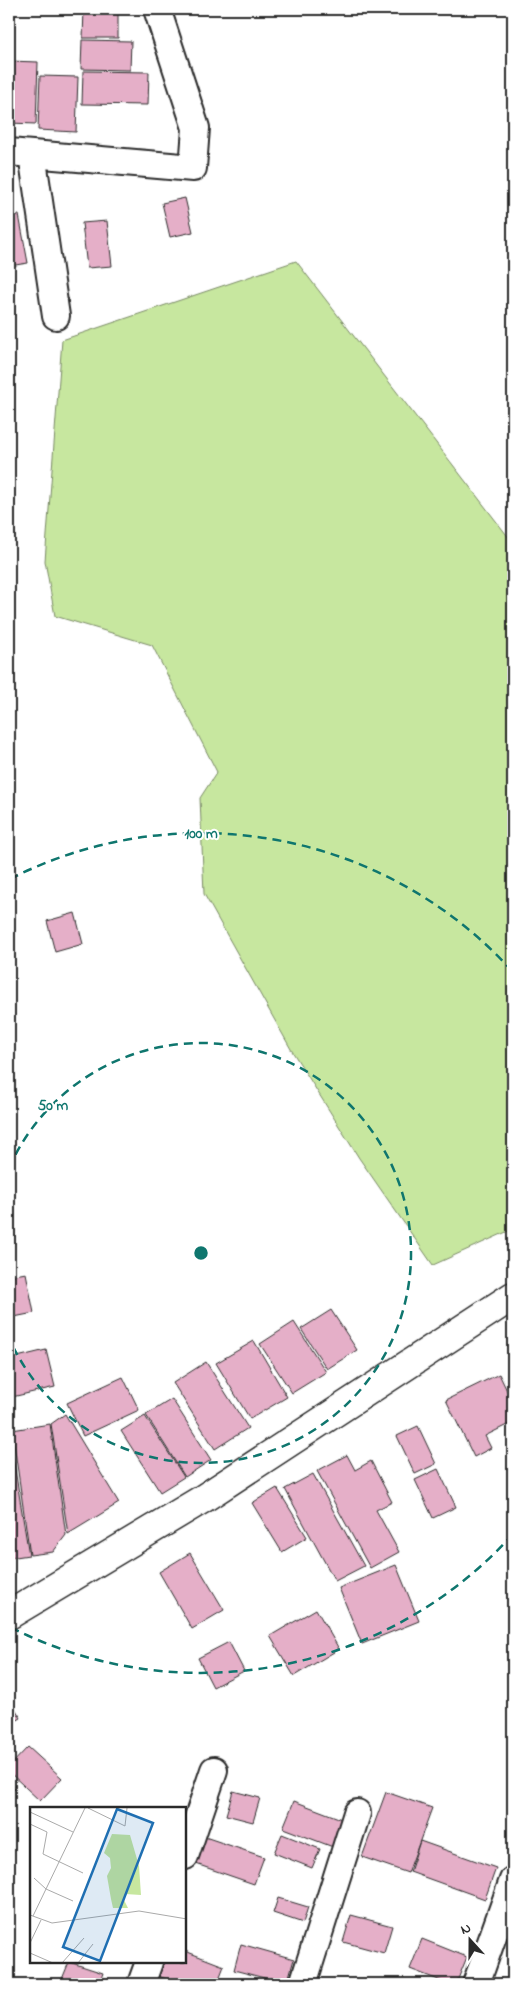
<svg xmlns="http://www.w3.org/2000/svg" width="522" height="1993" font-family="'Indie Flower',sans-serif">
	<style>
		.green { fill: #c7e79f; stroke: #798965 }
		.building { fill: #e5afc8; stroke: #2b2b2b }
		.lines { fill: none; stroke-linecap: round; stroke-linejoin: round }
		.street-casing { stroke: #2b2b2b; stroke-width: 30 }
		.secondary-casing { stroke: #2b2b2b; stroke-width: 31 }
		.street { stroke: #fff; stroke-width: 26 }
		.secondary { stroke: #fff; stroke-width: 28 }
		.ring { fill: none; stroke: #0f766e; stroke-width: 2.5; stroke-dasharray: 9 6 }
		.inset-road { fill: none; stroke: #aaa; stroke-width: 1 }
		.view { fill: #1f6fb2; fill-opacity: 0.15; stroke: #1f6fb2; stroke-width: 2.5 }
		.inset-edge { fill: none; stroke: #2b2b2b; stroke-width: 2.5 }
		.centre { fill: #0f766e; stroke: #fff; stroke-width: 2.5 }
		.ring-label { font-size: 15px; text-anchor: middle; font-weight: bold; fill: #0f766e; stroke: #fff; stroke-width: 4; stroke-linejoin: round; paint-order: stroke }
	</style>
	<rect width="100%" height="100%" fill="#fff"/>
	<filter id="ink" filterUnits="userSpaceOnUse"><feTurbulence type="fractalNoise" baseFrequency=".02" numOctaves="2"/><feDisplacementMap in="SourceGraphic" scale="10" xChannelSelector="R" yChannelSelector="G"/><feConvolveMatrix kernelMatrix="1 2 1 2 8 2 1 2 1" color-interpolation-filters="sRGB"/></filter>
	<g filter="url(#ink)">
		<path class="green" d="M296,261L513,543V1229L433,1265L359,1158L292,1051L204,894L200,798L217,772L152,645L55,616L45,561L62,340Z"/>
		<path class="building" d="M84,9H118V38H83Z
			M82,40L131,41L130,70L81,69Z
			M9,61L38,62L36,124L9,123Z
			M83,71L149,72L148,105L82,104Z
			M40,76L78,77L76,132L38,130Z
			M185,198L193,232L170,237L162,203Z
			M19,215L28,263L9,266V216Z
			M107,221L112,266L87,268L82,223Z
			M75,913L83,944L55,952L47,921Z
			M26,1273L34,1313L9,1318V1276Z
			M331,1310L357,1350L327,1369L301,1329Z
			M294,1322L326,1372L292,1393L260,1344Z
			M254,1341L287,1397L250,1419L216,1363Z
			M46,1350L55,1387L12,1397L9,1382V1359Z
			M206,1362L248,1428L215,1449L173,1383Z
			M499,1374L513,1403V1422L485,1436L491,1448L474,1457L446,1400Z
			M123,1377L139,1410L83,1436L67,1403Z
			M172,1399L211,1460L185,1477L146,1415Z
			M65,1414L119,1503L68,1534L51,1424Z
			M145,1416L184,1477L160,1492L121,1431Z
			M50,1424L66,1535L53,1552L30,1555L12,1430Z
			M418,1426L436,1464L415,1474L397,1436Z
			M347,1455L355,1470L371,1461L392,1502L376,1510L399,1552L370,1568L317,1471Z
			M13,1457L29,1555L9,1558V1458Z
			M438,1469L456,1507L433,1518L415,1480Z
			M313,1474L364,1566L335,1581L285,1489Z
			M277,1488L307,1537L282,1552L252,1503Z
			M190,1553L224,1610L192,1629L159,1572Z
			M396,1565L419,1621L362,1644L339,1588Z
			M316,1609L339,1649L294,1676L270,1636Z
			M229,1642L244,1671L213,1687L198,1658Z
			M9,1699L21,1718L9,1725Z
			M28,1747L62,1778L40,1801L9,1772V1767Z
			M9,1782L15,1788L9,1794Z
			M233,1791L260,1798L253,1822L226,1815Z
			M386,1792L432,1808L408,1873L362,1857Z
			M294,1801L344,1820L333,1847L283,1828Z
			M282,1834L320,1849L312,1868L274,1853Z
			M205,1837L264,1857L254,1884L196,1864Z
			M420,1841L496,1868L485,1899L410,1872Z
			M278,1898L308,1907L303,1923L273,1913Z
			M351,1915L392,1926L384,1953L343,1942Z
			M422,1939L467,1957L456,1984H449L410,1969Z
			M241,1944L294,1959L287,1984L234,1970Z
			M185,1951L224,1966L217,1984H181L158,1976L163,1962H185Z
			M69,1962L103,1973L99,1984H60Z
			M157,1977L175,1984H154Z"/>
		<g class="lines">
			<defs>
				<path id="street" d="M9,152L193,168L196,128L157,9
					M32,154L56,316
					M185,1856L214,1770
					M141,1984L149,1962
					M303,1984L357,1813
					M476,1984L513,1880"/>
				<path id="secondary" d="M9,1615L201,1500L513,1296"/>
			</defs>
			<use href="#street" class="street-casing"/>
			<use href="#secondary" class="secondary-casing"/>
			<use href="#street" class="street"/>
			<use href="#secondary" class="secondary"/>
		</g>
	</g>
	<g class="ring">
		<path d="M9 1168A210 210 0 1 1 9 1338"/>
		<path d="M513 1534A420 420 0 0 1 10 1627M10 879A420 420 0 0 1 513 972"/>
	</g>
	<g transform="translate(30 1807)">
		<rect width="156" height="156" fill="#fff"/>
		<path d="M82,27L100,28L109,59L111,88L95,87L94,93L98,101H83L81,92L77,69L81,61L80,51L74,46Z" fill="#c7e79f"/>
		<path class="inset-road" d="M58,1L95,19L97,1M0,5L43,25M0,17L17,25L13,47L53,66M4,71L16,82L43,94M0,108L22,116L109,104L157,112M3,109L55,1M0,136L11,113M0,146L23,156M32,156L54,131M48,156L63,137"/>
		<path class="view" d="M87,2L123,16L70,154L33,140Z"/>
		<rect width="156" height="156" class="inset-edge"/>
	</g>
	<circle cx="201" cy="1253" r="8" class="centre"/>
	<g class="ring-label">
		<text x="201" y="838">100 m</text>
		<text x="53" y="1110">50 m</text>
	</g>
	<rect width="522" height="1993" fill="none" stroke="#fff" stroke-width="30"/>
	<rect x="15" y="15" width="492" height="1963" fill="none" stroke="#2b2b2b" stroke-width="2" filter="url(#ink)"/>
	<g transform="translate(470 1940) rotate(339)" stroke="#ffffff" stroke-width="4" paint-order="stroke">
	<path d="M0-4L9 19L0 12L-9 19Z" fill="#2b2b2b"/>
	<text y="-8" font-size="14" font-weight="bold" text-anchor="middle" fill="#2b2b2b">N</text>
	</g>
</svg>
